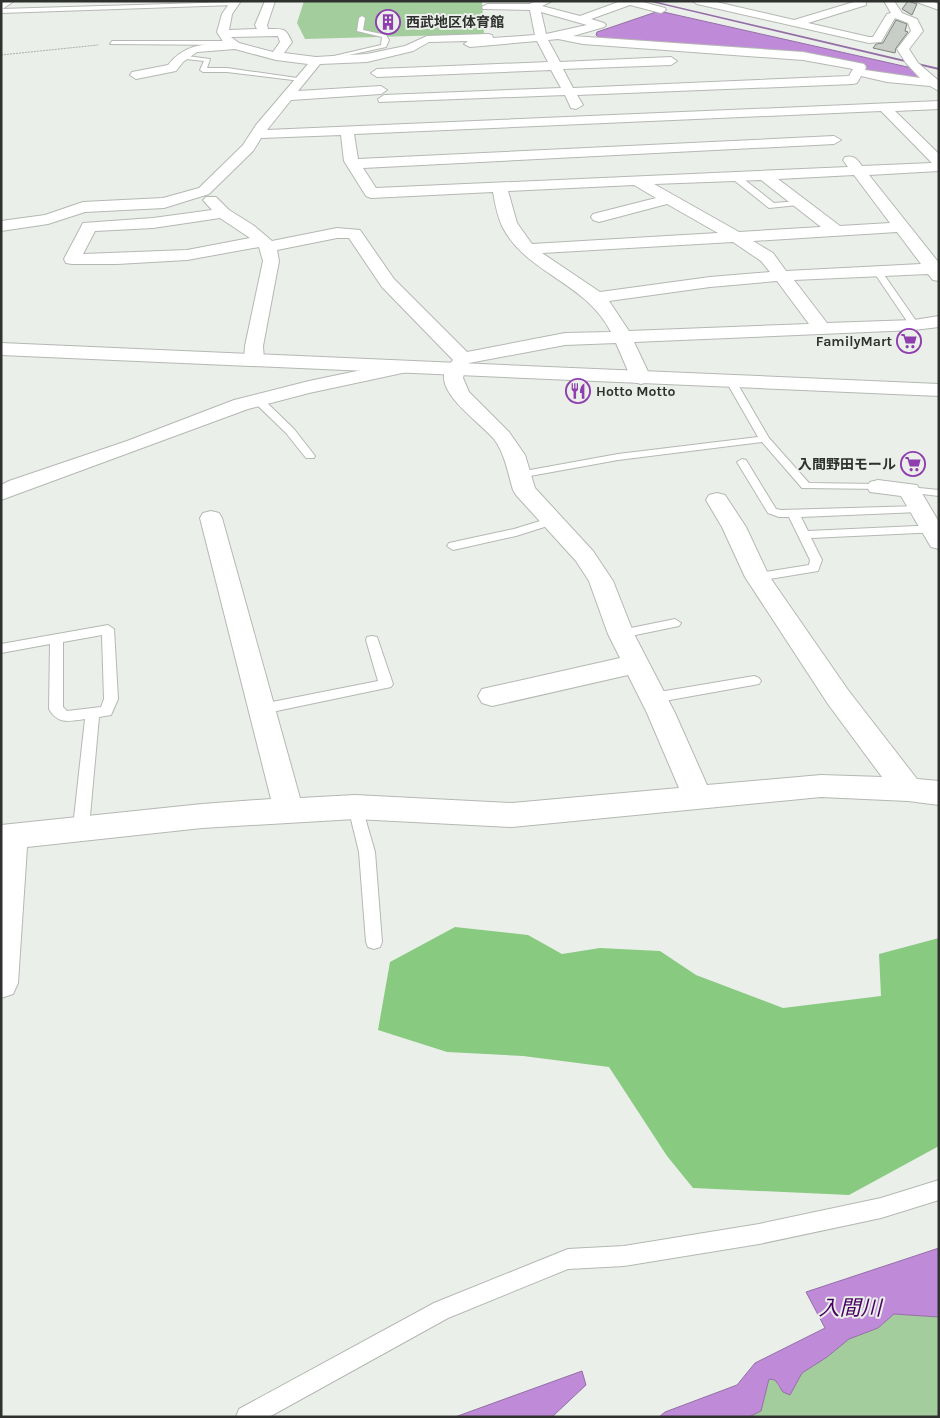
<svg xmlns="http://www.w3.org/2000/svg" width="940" height="1418" font-family="Karla,'Noto Sans JP',sans-serif">
	<style>
		.green { fill: #a3cd9d }
		.forest { fill: #89ca81 }
		.water { fill: #bf8ad7; stroke: #946fa5 }
		.lines { fill: none; stroke-linecap: round; stroke-linejoin: round }
		.stream { fill: #946fa5; fill-rule: evenodd }
		.building { fill: #c8cdc8; stroke: #7d817c }
		.lane-casing { stroke: #b4b8b3; stroke-width: 2 }
		.street-casing { stroke: #b4b8b3; stroke-width: 2 }
		.secondary-casing { stroke: #b4b8b3; stroke-width: 2 }
		.highway-casing { stroke: #b4b8b3; stroke-width: 2 }
		.path { stroke: #abaeaa; stroke-width: 1; stroke-dasharray: 2 1; stroke-linecap: butt }
		.lane { fill: #fff; fill-rule: evenodd }
		.street { fill: #fff; fill-rule: evenodd }
		.secondary { fill: #fff; fill-rule: evenodd }
		.highway { fill: #fff; fill-rule: evenodd }
		.labels { text-anchor: middle; dominant-baseline: central; stroke-width: 4; stroke-linejoin: round; paint-order: stroke }
		.far-poi-label { font-size: 14px; font-weight: bold; fill: #2f312f; stroke: #ebefea; text-anchor: start }
		.near-water-label { font-size: 21px; font-style: italic; fill: #4a0062; stroke: #ebefea }
	</style>
	<rect width="100%" height="100%" fill="#ebefea"/>
	<path class="green" d="M304,1H482L484,34L305,39L297,23Z
		M894,1314L939,1317V1417H749L761,1411L769,1379L775,1380L778,1386L790,1395L802,1373L827,1357L849,1339L878,1328Z"/>
	<path class="forest" d="M455,927L528,935L562,954L600,948L660,951L696,975L783,1008L881,996L879,954L939,938V1146L849,1195L693,1188L667,1156L609,1067L523,1056L447,1052L378,1030L390,962Z"/>
	<path class="water" d="M659,11L912,68L926,80L863,71V66L675,43L604,41L596,35L597,32Z
		M939,1248V1317L894,1314L878,1328L849,1339L827,1357L802,1373L790,1395L783,1392L775,1380L769,1379L761,1411L749,1417H659L665,1412L737,1385L755,1363L825,1328L806,1292Z
		M582,1371L586,1385L552,1417H455Z"/>
	<g class="lines">
		<path class="stream" d="M653,1L939,68V70L647,1Z"/>
	</g>
	<path class="building" d="M908,1L917,4L912,15L902,9Z
		M896,20L907,24L905,31L908,32L896,48L895,53L873,48L876,44L883,43Z"/>
	<g class="lines">
		<defs>
			<path id="lane" d="M236,2L234,5L1,13V9Z
				M362,16L365,18L363,30L386,35L389,40L386,47L321,61V59L381,45L382,37L357,31L359,18Z
				M112,41H231L234,43L231,45L110,44Z
				M179,55L210,59L207,68H227L304,79L301,81L227,72H203L200,70L204,61L177,58Z
				M730,173H736L774,203L798,201L802,203L798,205L769,208L730,177Z
				M874,269H880L919,325L917,327H911L873,271Z
				M732,380L737,383L769,438L809,483L878,484L882,485L884,487L882,489L802,488L762,442L618,460L519,478L514,475L519,472L618,454L758,437L727,383Z
				M258,397L262,398L294,429L315,456L314,458H306L286,433L254,402L253,400Z
				M742,459L746,460L776,509L781,510L919,506L925,509L919,512L801,517L808,531L938,525L939,532L811,538L822,560L818,571L757,581L753,580L751,577L753,574L809,565L810,560L789,517H779L768,513L737,462Z
				M909,487L939,490V496L905,492L903,490Z
				M553,517L557,519L559,521L557,523L516,536L453,550L447,546L449,543L514,529Z
				M675,619L681,623L679,626L621,638L616,637L615,634L616,631L621,630Z
				M108,625L114,629L118,699L111,715L99,717L89,827L86,831L81,833L76,831L73,827L85,719C70,721 58,725 49,709L50,644L1,653V644ZM102,635L104,699L101,707L67,711L63,707V642Z
				M372,636L377,637L378,640L393,684L391,687L262,714L257,713L255,709L257,705L262,704L378,681L366,640L367,637Z
				M754,676L759,678L761,681L759,684L653,703L648,701L646,698L648,695L653,693Z
				M355,801L360,803L362,807L375,852L382,942L380,947L374,949L368,947L366,942L359,852L348,807L350,803Z
				M939,1180V1200L881,1218L759,1244L624,1266L568,1269L448,1318L269,1417H236L239,1409L434,1303L568,1249L624,1246L759,1224L881,1198Z"/>
			<path id="street" d="M231,1H241L232,14L229,30L257,29L255,25L265,1H275L267,25L268,29C284,29 285,27 292,42L284,53L316,57L367,54L405,46L427,36L488,34L492,35L493,38L535,35L530,10L483,9L482,7L487,4H530L535,1H552L542,6L580,16L621,1H639L665,8L666,10L661,13L630,5L591,19L604,23L606,25L604,27L573,36L803,52L864,64L866,67L865,70L920,78L906,63L897,49L911,31L908,23L895,18L881,42L869,43L697,4L692,1H712L794,20L857,1H866V5L808,23L869,37H873L887,14L891,13L884,1H894L902,13L917,19L923,31L909,49L918,63L939,81V91L930,86L887,82L861,76L857,83L853,84L577,95L583,105L576,109L571,108L565,95L379,102L378,99L384,95L561,88L551,70L377,77L371,73L377,69L548,62L537,41L470,47L464,44L468,41L429,42L413,51L367,62L320,64L298,91L381,86L387,90L381,94L291,100L267,130L939,101V109L895,111L939,154V171L869,175L939,263V281L933,280L928,274L794,280L827,323L914,320L939,316V327L914,330L634,342L651,378L648,382L641,384L634,382L631,378L616,343L565,345L469,363L465,370L463,378L469,392L509,432L525,455L535,488L593,551L613,581L634,634L675,713L707,785L821,775L882,777L828,704L745,577L722,527L706,500L709,495L717,493L725,495L746,527L769,576L848,690L917,779L939,781V805L908,801L821,797L512,827L355,819L202,828L27,847L18,983L13,994L1,998V825L202,804L271,799L200,518L203,513L211,511L219,513L222,518L300,798L355,795L512,803L679,788L647,713L628,675L492,706L482,703L478,696L482,689L620,658L608,634L589,581L576,561L516,495L513,490C508,473 505,454 494,439C481,424 442,397 444,376C444,370 449,365 453,360L382,287L349,238H337L277,250L279,261L263,346L264,360L261,364L254,366L247,364L244,360L245,346L263,261L259,247L187,260L117,264H72L66,263L64,259L83,223L153,218L212,210L203,200L206,197H216L229,210L253,225L272,241L337,228L360,230L394,279L467,352L565,333L611,332C585,281 526,274 502,226C497,215 495,203 493,192L371,198L366,196L344,161L341,135L261,138L253,151L209,194L164,208L85,212L48,224L1,231V221L45,215L83,202L163,198L199,188L243,145L256,125L308,64L276,60L235,49L197,52L183,62L176,71L136,79L130,75L132,72L168,65C183,46 200,44 224,43L217,32L222,14ZM541,12L587,25L546,34ZM278,36L280,42L273,52L239,43L231,37ZM558,39L583,44L803,60L853,69L849,76L573,88L563,69L671,65L677,61L671,57L560,62L548,40ZM881,111L932,163L862,166C857,159 854,155 845,157L843,160L848,167L376,188L363,168L834,144L841,140L834,136L358,159L354,134ZM854,175L890,223L840,226L778,179ZM761,180L821,227L739,232L654,184ZM634,185L656,198L593,214L591,217L593,220L599,222L667,204L718,233L532,244L517,223L508,191ZM220,218L250,238L187,250L83,254L95,231L153,228ZM897,232L921,264L786,271L773,253L753,241ZM733,242L761,261L770,272L710,277L600,292L542,253ZM777,281L809,324L629,331L609,301L710,287Z
				M400,362L407,364L410,368L407,372L309,393L248,409L1,500V485L9,481L127,441L234,400L309,381Z
				M878,480L917,485L939,522V549L931,547L901,496L870,492L867,487L870,482Z"/>
			<path id="secondary" d="M14,1L1,10L2,1Z
				M1,343L939,384V396L1,355Z"/>
			<path id="highway" d="M914,1H931L939,4V10Z"/>
		</defs>
		<use href="#lane" class="lane-casing"/>
		<use href="#street" class="street-casing"/>
		<use href="#secondary" class="secondary-casing"/>
		<use href="#highway" class="highway-casing"/>
		<path class="path" d="M1,55L98,45"/>
		<use href="#lane" class="lane"/>
		<use href="#street" class="street"/>
		<use href="#secondary" class="secondary"/>
		<use href="#highway" class="highway"/>
	</g>
	<defs>
		<symbol id="building-ring" viewBox="-11 -11 22 22"><circle r="9.5" fill="#ebefea" stroke="#8e3eae" stroke-width="1.5"/><path d="M-4-6H4V6H1V3H-1V6H-4ZM-2.5-4.3h1.7v1.8h-1.7ZM.8-4.3h1.7v1.8H.8ZM-2.5-1h1.7V.8h-1.7ZM.8-1h1.7V.8H.8Z" fill="#8e3eae"/></symbol>
		<symbol id="supermarket-ring" viewBox="-11 -11 22 22"><circle r="9.5" fill="#ebefea" stroke="#8e3eae" stroke-width="1.5"/><path d="M-6-5.5h2.5l.6 2H6L4.5 2H-2.5L-4.4-4H-6ZM-1.5 3.2a1.3 1.3 0 1 0 .1 0ZM3 3.2a1.3 1.3 0 1 0 .1 0Z" fill="#8e3eae"/></symbol>
		<symbol id="restaurant-ring" viewBox="-11 -11 22 22"><circle r="9.5" fill="#ebefea" stroke="#8e3eae" stroke-width="1.5"/><path d="M-5-6h1v4h1v-4h1v4h1v-4h1v5L-1.5 .5V6h-2V.5L-5-1ZM5-6V6H3V1.5H1.5Q1.5-4 5-6Z" fill="#8e3eae"/></symbol>
	</defs>
	<g fill-rule="evenodd">
		<use href="#building-ring" x="374" y="8" width="28" height="28"/>
		<use href="#supermarket-ring" x="895" y="327" width="28" height="28"/>
		<use href="#restaurant-ring" x="564" y="377" width="28" height="28"/>
		<use href="#supermarket-ring" x="899" y="450" width="28" height="28"/>
	</g>
	<g class="labels">
		<g class="far-poi-label">
			<text x="406" y="22">西武地区体育館</text>
			<text x="892" y="341" text-anchor="end">FamilyMart</text>
			<text x="596" y="391">Hotto Motto</text>
			<text x="896" y="464" text-anchor="end">入間野田モール</text>
		</g>
		<g class="near-water-label">
			<text x="850" y="1308">入間川</text>
		</g>
	</g>
	<rect width="940" height="1418" fill="none" stroke="#2f312f" stroke-width="5"/>
</svg>
